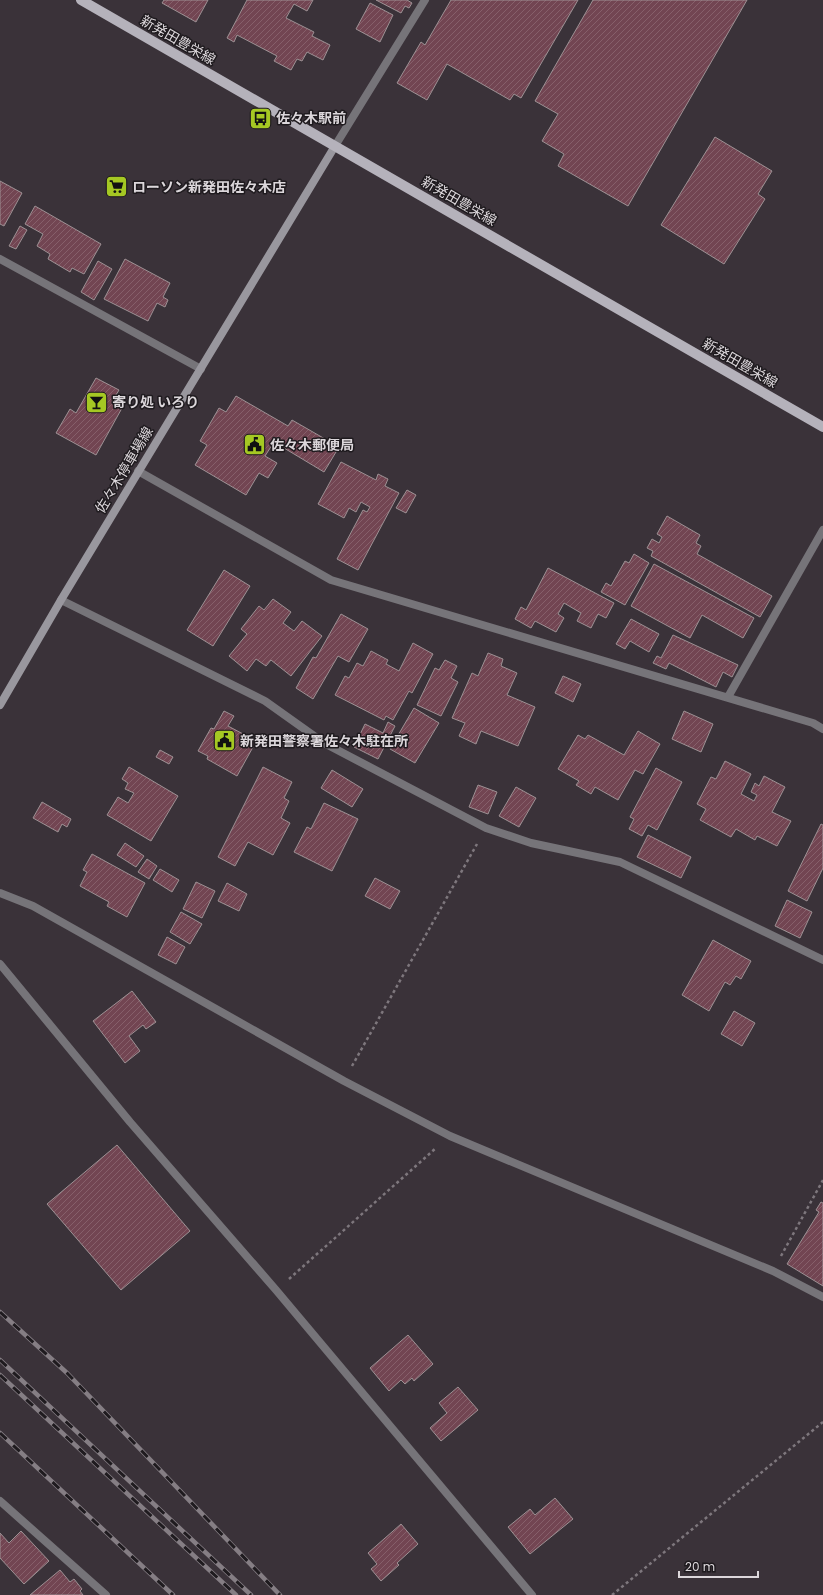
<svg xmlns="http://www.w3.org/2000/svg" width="823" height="1595" font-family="Poppins,'Noto Sans JP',sans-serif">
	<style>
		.building { fill: url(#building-hatch); stroke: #9d9194 }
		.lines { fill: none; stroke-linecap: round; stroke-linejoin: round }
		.path { stroke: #7e777d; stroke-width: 2.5; stroke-dasharray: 3 3; stroke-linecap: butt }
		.minor { stroke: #767479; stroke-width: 8 }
		.tertiary { stroke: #767479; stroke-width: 8 }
		.secondary { stroke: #99979e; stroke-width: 8 }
		.primary { stroke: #b5b2bb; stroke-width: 10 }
		.rail-casing { stroke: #857e84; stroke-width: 4.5 }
		.rail { stroke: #1f1b1f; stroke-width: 3; stroke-dasharray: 9; stroke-linecap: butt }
		.labels { text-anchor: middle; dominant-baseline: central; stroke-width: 3; stroke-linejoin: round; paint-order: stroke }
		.street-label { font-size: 14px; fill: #dcd7db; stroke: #1f1b1f }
		.poi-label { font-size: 14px; font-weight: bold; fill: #dcd7db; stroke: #1f1b1f; text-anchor: start }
	</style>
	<defs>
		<pattern id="building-hatch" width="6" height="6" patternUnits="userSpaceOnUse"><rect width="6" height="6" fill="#724552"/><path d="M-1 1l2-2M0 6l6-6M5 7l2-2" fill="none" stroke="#865f6a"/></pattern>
	</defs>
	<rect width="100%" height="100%" fill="#3a3239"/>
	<path class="building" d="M164,0H208L196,22L162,3Z
		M247,0H313L307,11L294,4L286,18L314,32L312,36L330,45L323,60L307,52L302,61L297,59L291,70L274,61L277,56L237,35L234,42L227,38Z
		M376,0H407L412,3L409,8L405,6L401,13Z
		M451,0H578L521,98L514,94L510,100L447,64L427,100L397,83L421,42L425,45Z
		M593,0H747L628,206L558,166L564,154L542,141L558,114L535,101Z
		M370,3L393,15L380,42L356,29Z
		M715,137L772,171L758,194L765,199L724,264L661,225Z
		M0,181L22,193L4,226L0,224Z
		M35,206L101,244L84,274L72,268L70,272L48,259L50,254L37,246L43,234L25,224Z
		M20,226L27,230L16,249L9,246Z
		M125,259L170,283L163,297L168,300L165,307L157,303L148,321L104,299Z
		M98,261L112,269L94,300L81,292Z
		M96,378L119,390L112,402L122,408L96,455L56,433L70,409L76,413Z
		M236,396L288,426L292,420L339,447L324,472L274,442L265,456L277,463L268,478L259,473L246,495L195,465L207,445L200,441L219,408L226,412Z
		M341,462L376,480L378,474L388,479L385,486L399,493L358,570L337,559L363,510L367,512L370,507L361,502L356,512L349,508L344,518L318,504Z
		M407,490L416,495L406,513L396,508Z
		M667,516L700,535L696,543L701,546L697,554L772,596L760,617L651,556L653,551L647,548L652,539L659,543L662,537L657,534Z
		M634,554L649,563L625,605L601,592L606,583L611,586L625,561L629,563Z
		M654,564L754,618L743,638L702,615L690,638L631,606Z
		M548,568L614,603L606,618L598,614L591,628L577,621L581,613L564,603L558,614L564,618L556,632L535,621L531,628L515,619L521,607L526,610Z
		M224,570L250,586L213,646L187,630Z
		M273,599L291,612L283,623L294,631L302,621L322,636L291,676L271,660L266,666L256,659L247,671L229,656L247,634L241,629L259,606L264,610Z
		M341,614L368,629L349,662L338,656L313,699L296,688L313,657L316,658Z
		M631,619L659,634L649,652L630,641L625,649L616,644Z
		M673,635L738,665L732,677L723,672L716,687L669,663L666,669L653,663L657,656L661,658Z
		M413,643L433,654L412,693L409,691L393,720L386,716L384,720L335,695L345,676L349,678L357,663L363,666L371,651L388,660L386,664L399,671Z
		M488,653L503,659L501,666L517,673L507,695L535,707L518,746L481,731L476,744L459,736L465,723L452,718L472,673L478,676Z
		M445,660L457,666L451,678L458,682L441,716L417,705L435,668L439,670Z
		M563,676L581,684L573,702L555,693Z
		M414,708L439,723L415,763L390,749Z
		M224,711L234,716L228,726L245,735L242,741L253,747L237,776L207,759L208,756L198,751L211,728L214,729Z
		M684,711L713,724L701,752L672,739Z
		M388,722L395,726L378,759L354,747L365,724L383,733Z
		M638,731L660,744L643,774L635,770L618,800L595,787L591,794L576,785L579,781L558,769L578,735L585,739L588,735L624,755Z
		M160,750L173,757L169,764L156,757Z
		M725,761L751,774L741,794L754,801L757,795L751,792L755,783L759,786L764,776L785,787L772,812L791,821L777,846L757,836L755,840L736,829L731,837L700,820L706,809L697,804L711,777L716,779Z
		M129,767L178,796L151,841L107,815L118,797L128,803L134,793L125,789L128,783L122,779Z
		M263,767L292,782L284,798L289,801L281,818L290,823L273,855L248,842L235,866L218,857Z
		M656,768L682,782L657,830L648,825L642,836L629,829L634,819L630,817Z
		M332,770L363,789L352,807L321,788Z
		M478,785L497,792L488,814L469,807Z
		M516,787L536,798L519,827L499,816Z
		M42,802L71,819L67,827L62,824L58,832L33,818Z
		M324,803L358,819L332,871L294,852L307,827L311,829Z
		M821,824L823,825V868L807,901L788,891Z
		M648,835L691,857L681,878L637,857Z
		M125,843L144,856L136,867L117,855Z
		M92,854L145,883L127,917L107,906L109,902L80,886L87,872L83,870Z
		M147,859L157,866L149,879L138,872Z
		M160,869L179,880L172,892L153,880Z
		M375,878L400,891L390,909L365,896Z
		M196,882L215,891L202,918L183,909Z
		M227,883L247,894L239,911L218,901Z
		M787,900L812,912L800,938L775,926Z
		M181,912L202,924L190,944L170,932Z
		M167,937L185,947L176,964L158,955Z
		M713,940L751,961L741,979L736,976L730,985L725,982L709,1011L682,995Z
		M132,991L156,1022L146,1029L143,1025L129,1036L140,1051L125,1063L93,1021Z
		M734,1011L755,1023L742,1046L721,1034Z
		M117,1145L190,1231L121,1290L47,1204Z
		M821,1202L823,1203V1286L787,1264L819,1212L816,1210Z
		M408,1335L433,1364L414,1381L412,1378L405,1384L401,1380L389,1391L370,1368Z
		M458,1387L478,1410L441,1441L430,1428L447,1413L439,1403Z
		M555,1498L573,1519L530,1554L508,1527L530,1509L535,1515Z
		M401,1524L418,1544L397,1563L399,1565L381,1581L371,1569L377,1564L368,1553Z
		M21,1531L49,1561L24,1584L0,1558V1533L9,1543Z
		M60,1570L70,1582L74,1579L82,1589L80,1591L83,1595H30Z"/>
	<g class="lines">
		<path class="path" d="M352,1066L477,844
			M781,1256L823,1180
			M289,1279L436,1148
			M612,1595L823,1422"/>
		<path class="minor" d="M335,146L425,0
			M0,259L201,369
			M138,471L331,580L813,723L823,729
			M61,600L265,701L324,743L486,828L531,843L620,862L823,960
			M728,697L823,530
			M0,893L33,906L344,1081L450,1136L773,1271L823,1297
			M0,1501L106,1595"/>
		<path class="tertiary" d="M0,964L130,1122L276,1290L532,1595"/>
		<path class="secondary" d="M0,705L61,600L335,146"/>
		<path class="primary" d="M81,0L823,427"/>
		<defs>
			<path id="rail" d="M0,1312L67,1373L280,1595
				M0,1360L251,1595
				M0,1375L236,1595
				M0,1433L173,1595"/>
		</defs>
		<use href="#rail" class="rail-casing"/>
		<use href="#rail" class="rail"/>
	</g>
	<defs>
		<symbol id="bus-square" viewBox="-11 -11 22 22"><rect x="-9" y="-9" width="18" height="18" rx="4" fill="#a5c823" stroke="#1f1b1f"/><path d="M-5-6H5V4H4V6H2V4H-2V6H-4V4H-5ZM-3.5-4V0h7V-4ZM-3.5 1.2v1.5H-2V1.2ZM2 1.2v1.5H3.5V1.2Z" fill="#111"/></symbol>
		<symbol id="supermarket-square" viewBox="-11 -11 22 22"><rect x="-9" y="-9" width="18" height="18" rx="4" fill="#a5c823" stroke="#1f1b1f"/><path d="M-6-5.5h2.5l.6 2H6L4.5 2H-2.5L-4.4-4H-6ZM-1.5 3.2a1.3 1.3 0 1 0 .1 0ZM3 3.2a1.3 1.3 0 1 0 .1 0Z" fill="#111"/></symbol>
		<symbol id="bar-square" viewBox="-11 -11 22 22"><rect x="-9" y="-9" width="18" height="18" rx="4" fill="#a5c823" stroke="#1f1b1f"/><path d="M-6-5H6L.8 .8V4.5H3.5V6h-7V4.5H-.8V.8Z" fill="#111"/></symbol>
		<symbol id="civic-square" viewBox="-11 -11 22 22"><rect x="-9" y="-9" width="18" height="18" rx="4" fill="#a5c823" stroke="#1f1b1f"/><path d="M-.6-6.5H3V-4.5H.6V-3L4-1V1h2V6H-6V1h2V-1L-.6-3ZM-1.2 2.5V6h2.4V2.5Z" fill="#111"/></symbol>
	</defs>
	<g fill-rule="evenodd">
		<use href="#bus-square" x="248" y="106" width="25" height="25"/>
		<use href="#supermarket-square" x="104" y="174" width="25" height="25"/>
		<use href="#bar-square" x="84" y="390" width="25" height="25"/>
		<use href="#civic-square" x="242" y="432" width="25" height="25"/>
		<use href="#civic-square" x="212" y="728" width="25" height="25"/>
	</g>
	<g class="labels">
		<g class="street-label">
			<text transform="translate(178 40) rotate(30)">新発田豊栄線</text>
			<text transform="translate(459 201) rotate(30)">新発田豊栄線</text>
			<text transform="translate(740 363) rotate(30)">新発田豊栄線</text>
			<text transform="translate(124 470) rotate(-59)">佐々木停車場線</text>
		</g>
		<g class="poi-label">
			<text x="276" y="118">佐々木駅前</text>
			<text x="132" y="187">ローソン新発田佐々木店</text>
			<text x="112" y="402">寄り処 いろり</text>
			<text x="270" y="445">佐々木郵便局</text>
			<text x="240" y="741">新発田警察署佐々木駐在所</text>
		</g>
	</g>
	<path d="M679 1571v6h79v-6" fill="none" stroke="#dcd7db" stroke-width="2"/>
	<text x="685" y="1571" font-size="12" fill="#dcd7db" stroke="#1f1b1f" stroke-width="3" paint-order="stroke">20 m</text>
</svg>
